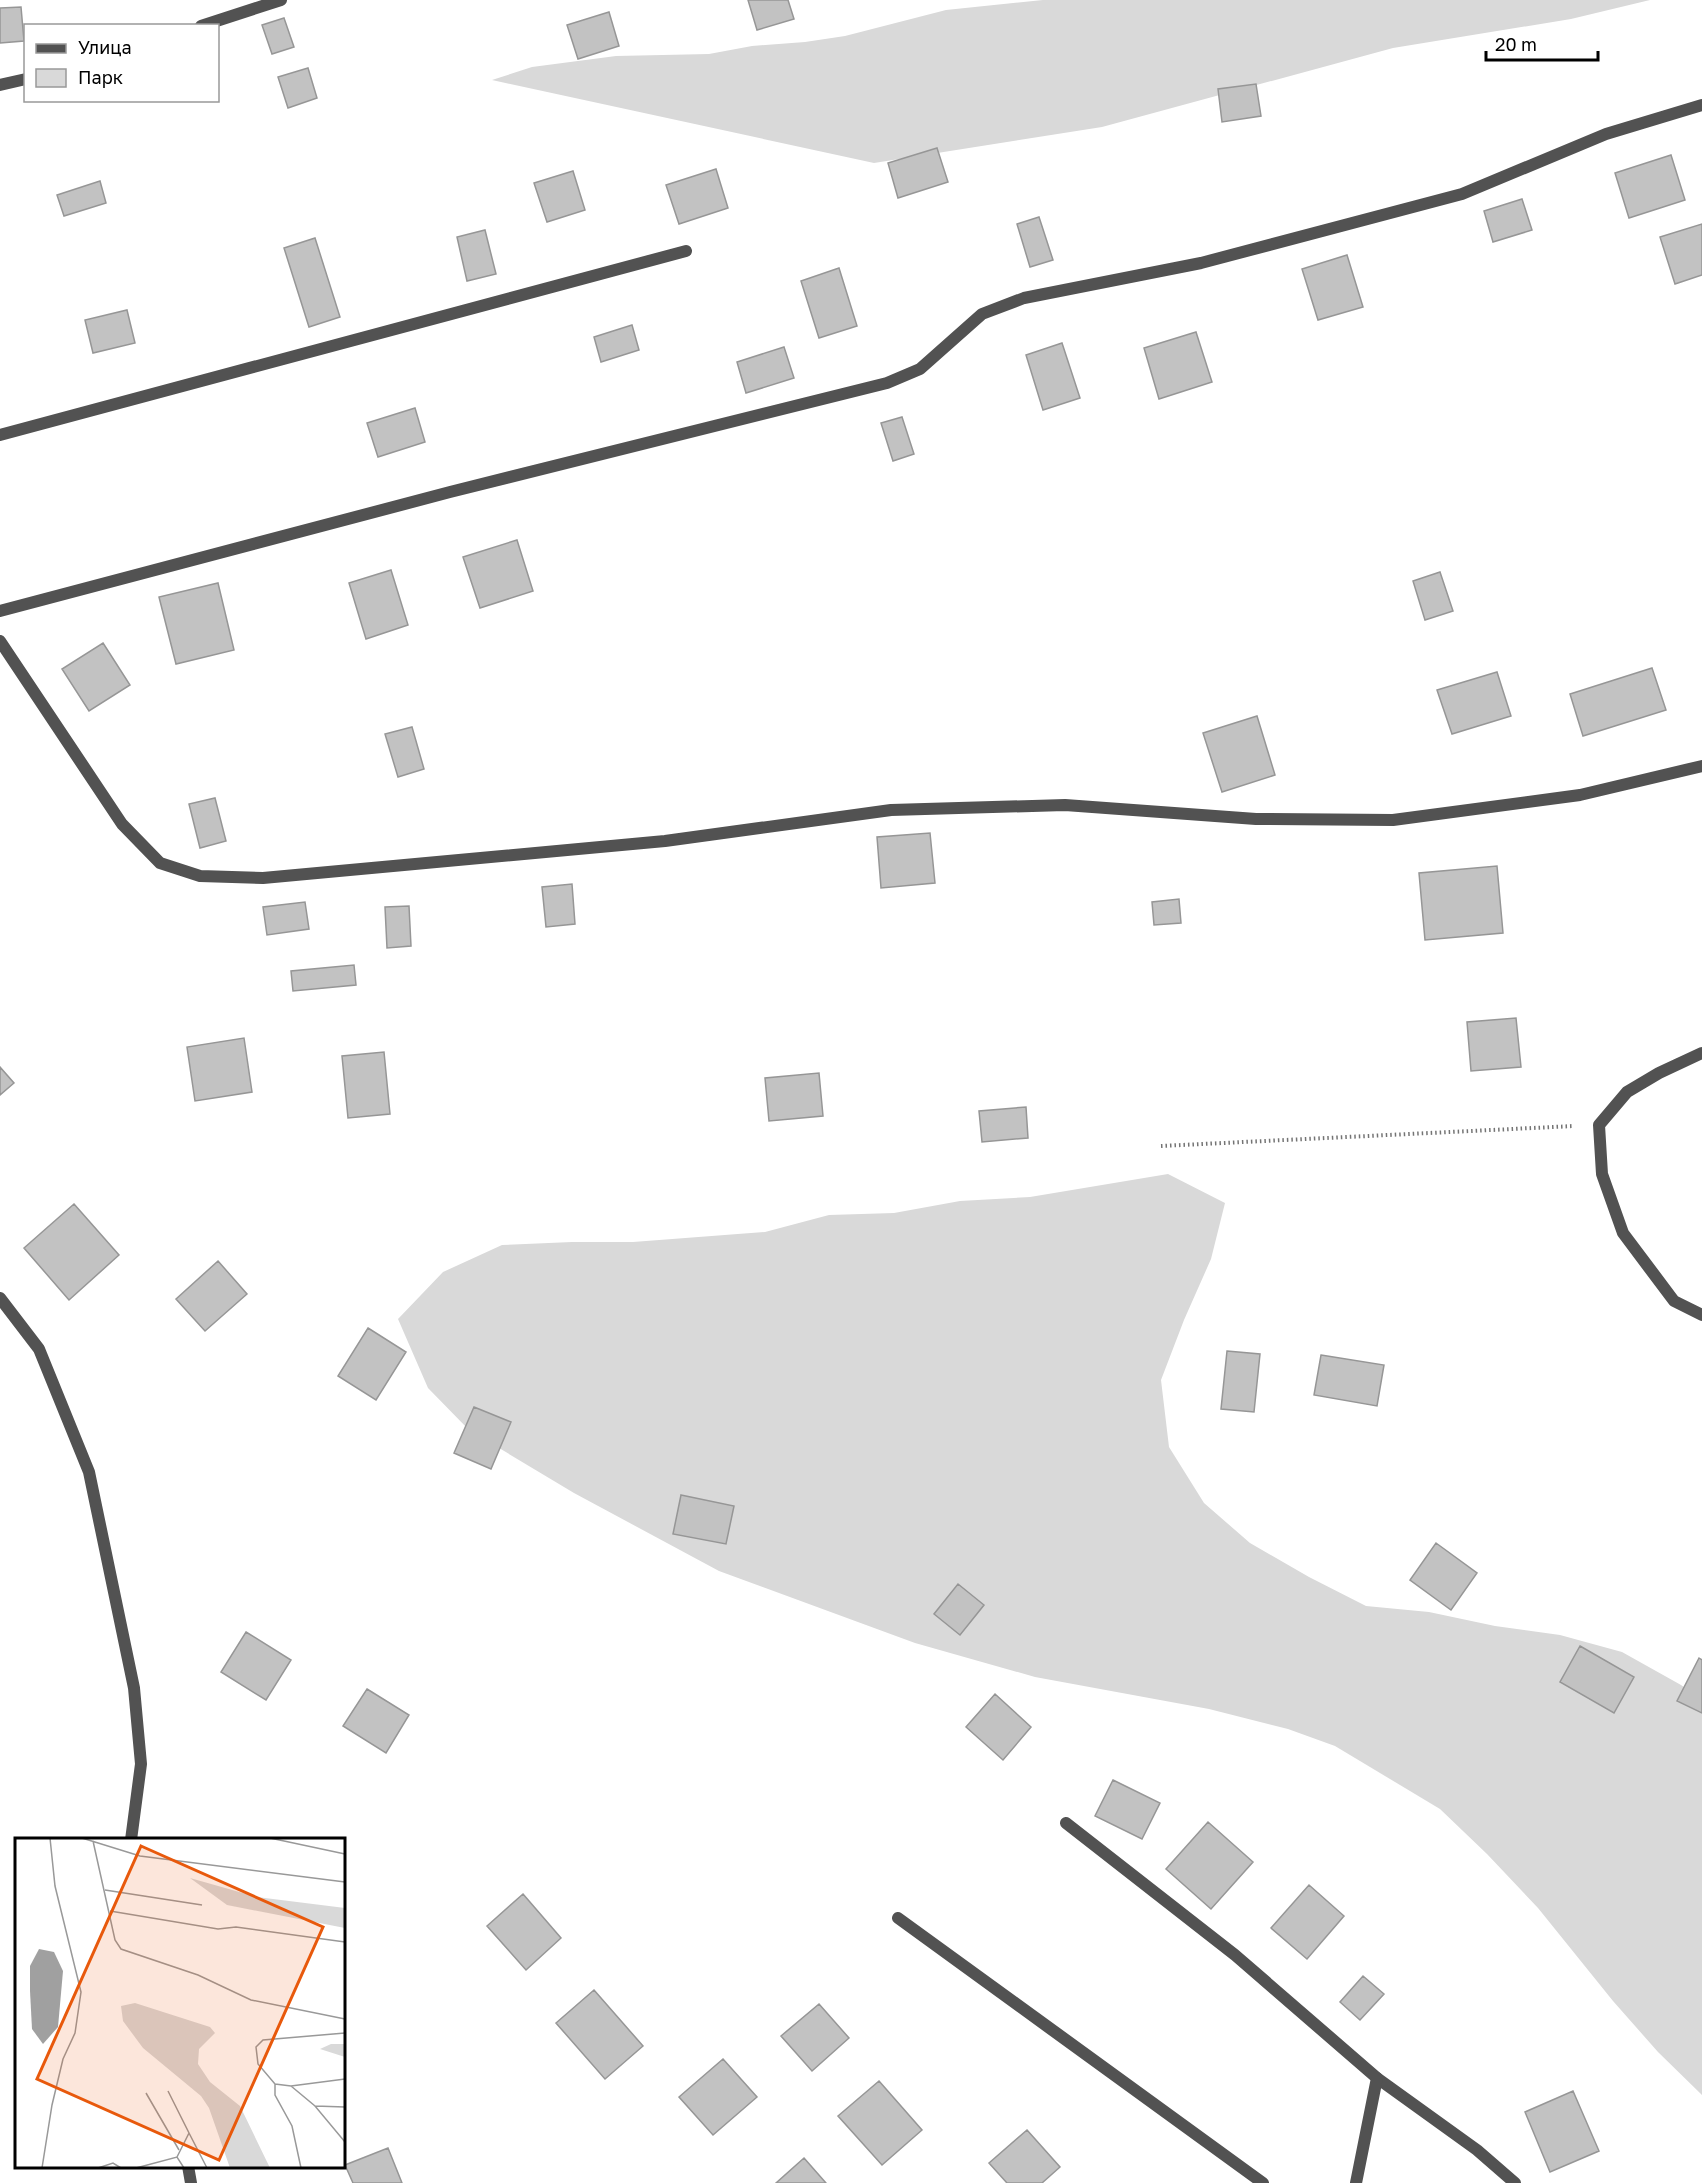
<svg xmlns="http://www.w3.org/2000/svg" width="1702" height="2183" font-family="'Golos Text',sans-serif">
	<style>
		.green { fill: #d9d9d9 }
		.building { fill: #c2c2c2; stroke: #969696; stroke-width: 1.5 }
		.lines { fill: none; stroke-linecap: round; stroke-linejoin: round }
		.path { stroke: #747474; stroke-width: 4; stroke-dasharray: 1.5 3; stroke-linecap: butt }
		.service { stroke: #525252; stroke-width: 12 }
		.minor { stroke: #525252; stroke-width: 12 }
		.inset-road { fill: none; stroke: #999; stroke-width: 1.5 }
		.view { fill: #e8590c; fill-opacity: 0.15; stroke: #e8590c; stroke-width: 3 }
		.inset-edge { fill: none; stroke: #000; stroke-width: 3 }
	</style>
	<rect width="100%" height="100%" fill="#fff"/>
	<path class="green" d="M1043,0H1650L1571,19L1393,48L1102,127L874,163L492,80L532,67L616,56L709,54L752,46L805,42L845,36L946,10Z
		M1168,1174L1225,1203L1211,1259L1184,1320L1161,1380L1169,1447L1204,1503L1250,1543L1309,1577L1366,1606L1429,1612L1495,1626L1560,1635L1622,1652L1681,1685L1702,1700V2095L1658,2052L1613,2001L1538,1908L1487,1854L1440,1809L1335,1746L1288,1729L1209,1709L1035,1677L915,1643L719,1571L574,1493L469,1430L428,1388L398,1319L443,1272L502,1245L572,1242H633L765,1232L829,1215L894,1213L960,1201L1030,1197Z"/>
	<path class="building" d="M748,0H788L794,19L757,30Z
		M21,7L24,41L0,43V8Z
		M609,12L619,46L578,59L567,25Z
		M284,18L294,47L272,54L262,25Z
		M308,68L317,98L288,108L278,77Z
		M1256,84L1261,116L1222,122L1218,89Z
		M937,148L948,182L898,198L888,163Z
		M1671,155L1685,200L1629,218L1615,173Z
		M716,169L728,208L679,224L666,185Z
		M573,171L585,210L547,222L534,183Z
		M100,181L106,203L64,216L57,195Z
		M1522,199L1532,230L1493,242L1484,211Z
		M1039,217L1053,260L1030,267L1017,224Z
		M1702,224V275L1675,284L1660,237Z
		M485,230L496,274L467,281L457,237Z
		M315,238L340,317L309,327L284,248Z
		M1347,255L1363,307L1318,320L1302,269Z
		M839,268L857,326L819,338L801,281Z
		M127,310L135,343L93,353L85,320Z
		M632,325L639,350L601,362L594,337Z
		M1196,332L1212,382L1159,399L1144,348Z
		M1062,343L1080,398L1043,410L1026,355Z
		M784,347L794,378L746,393L737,362Z
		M415,408L425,442L378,457L367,423Z
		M902,417L914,454L893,461L881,423Z
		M517,540L533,591L480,608L463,557Z
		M391,570L408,625L366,639L349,583Z
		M1440,572L1453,611L1425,620L1413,581Z
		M218,583L234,650L176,664L159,597Z
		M103,643L130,685L89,711L62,669Z
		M1652,668L1666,710L1583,736L1570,694Z
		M1497,672L1511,716L1452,734L1437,690Z
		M1257,716L1275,775L1222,792L1203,733Z
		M412,727L424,769L398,777L385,734Z
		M215,798L226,841L200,848L189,804Z
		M930,833L935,883L881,888L877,837Z
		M1497,866L1503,933L1425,940L1419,873Z
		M572,884L575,924L546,927L542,887Z
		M1179,899L1181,923L1154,925L1152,902Z
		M305,902L309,929L267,935L263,907Z
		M409,906L411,946L387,948L385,907Z
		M354,965L356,985L293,991L291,971Z
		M1516,1018L1521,1067L1471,1071L1467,1022Z
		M244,1038L252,1092L195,1101L187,1047Z
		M384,1052L390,1114L348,1118L342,1056Z
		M0,1067L14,1083L0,1095Z
		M819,1073L823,1116L769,1121L765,1078Z
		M1026,1107L1028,1138L982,1142L979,1111Z
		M74,1204L119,1255L69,1300L24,1248Z
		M218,1261L247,1294L205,1331L176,1299Z
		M368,1328L406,1352L376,1400L338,1376Z
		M1227,1351L1260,1354L1254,1412L1221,1409Z
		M1321,1355L1384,1365L1377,1406L1314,1395Z
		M474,1407L511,1422L491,1469L454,1453Z
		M681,1495L734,1506L726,1544L673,1534Z
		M1436,1543L1477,1573L1451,1610L1410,1580Z
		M958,1584L984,1605L960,1635L934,1614Z
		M246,1632L291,1660L266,1700L221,1672Z
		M1580,1646L1634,1677L1614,1713L1560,1682Z
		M1699,1658L1702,1660V1713L1677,1701Z
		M367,1689L409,1715L386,1753L343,1726Z
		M995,1694L1031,1727L1003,1760L966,1727Z
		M1113,1780L1160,1803L1142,1839L1095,1816Z
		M1208,1822L1253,1862L1211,1909L1166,1869Z
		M1309,1885L1344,1916L1307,1959L1271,1928Z
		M523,1894L561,1938L526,1970L487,1926Z
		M1363,1976L1384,1994L1360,2020L1340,2002Z
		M594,1990L643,2046L605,2079L556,2023Z
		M819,2004L849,2038L812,2071L781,2036Z
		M723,2059L757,2097L713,2135L679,2097Z
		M879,2081L922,2130L882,2165L838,2116Z
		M1573,2091L1599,2151L1550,2172L1525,2112Z
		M1027,2130L1060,2167L1042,2183H1007L989,2163Z
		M388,2148L402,2183H353L345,2165Z
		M804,2158L826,2183H776Z"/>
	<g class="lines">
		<path class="path" d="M1161,1146L1574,1126"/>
		<path class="service" d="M1377,2078L1477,2150L1515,2183"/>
		<path class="minor" d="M201,26L281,0
			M0,85L26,79
			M0,435L686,251
			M0,611L450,492L887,383L920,369L982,314L1024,298L1201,263L1462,194L1606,134L1702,105
			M0,641L122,824L160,863L200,876L263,878L665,841L891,810L1065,805L1256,819L1393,820L1580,795L1702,766
			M1702,1053L1659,1073L1627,1092L1599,1125L1602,1174L1623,1233L1674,1301L1702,1315
			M0,1298L39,1349L89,1472L134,1688L141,1764L131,1840
			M1066,1823L1235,1955L1377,2078L1356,2183
			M898,1918L1263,2183
			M188,2166L191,2183"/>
	</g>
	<g transform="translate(15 1838)">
		<rect width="330" height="330" fill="#fff"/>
		<path d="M175,40L242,59L330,70V90L212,67ZM120,165L195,189L200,195L184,211L183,226L195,244L225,268L255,330H215L194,270L186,258L128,210L108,183L106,168ZM316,206H330V219L305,211Z" fill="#d9d9d9"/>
		<path d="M24,111L39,114L48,133L43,189L28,206L17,191L15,153V128Z" fill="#a0a0a0"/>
		<path class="inset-road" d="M67,0L125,18L330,44M255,0L330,16M78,3L100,102L106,111L183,137L236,162L330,181M90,52L187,67M95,73L203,91L221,89L330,104M260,246L276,248L330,241M276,248L300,268L330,304M153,253L174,295L162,319M131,255L164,312M300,268L330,269M174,295L192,330M27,330L37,267L48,221L60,195L66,154L40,48L35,0M83,330L98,325L106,330M121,330L162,319L169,330M286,330L277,288L260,257V246L243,226L241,209L248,202L330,195"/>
		<path class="view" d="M126,8L308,89L204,322L22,241Z"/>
		<rect width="330" height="330" class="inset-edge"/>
	</g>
	<rect x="24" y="24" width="195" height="78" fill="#ffffff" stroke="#999999" stroke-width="1.5"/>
	<rect x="36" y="44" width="30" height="9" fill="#525252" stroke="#999999" stroke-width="1.5"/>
	<text x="78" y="54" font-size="18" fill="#000000">Улица</text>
	<rect x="36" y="69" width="30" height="18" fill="#d9d9d9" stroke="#999999" stroke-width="1.5"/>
	<text x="78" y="84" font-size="18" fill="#000000">Парк</text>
	<path d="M1486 51v9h112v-9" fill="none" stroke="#000000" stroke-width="3"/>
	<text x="1495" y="51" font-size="18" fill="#000000" stroke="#ffffff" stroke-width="4.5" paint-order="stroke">20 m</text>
</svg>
